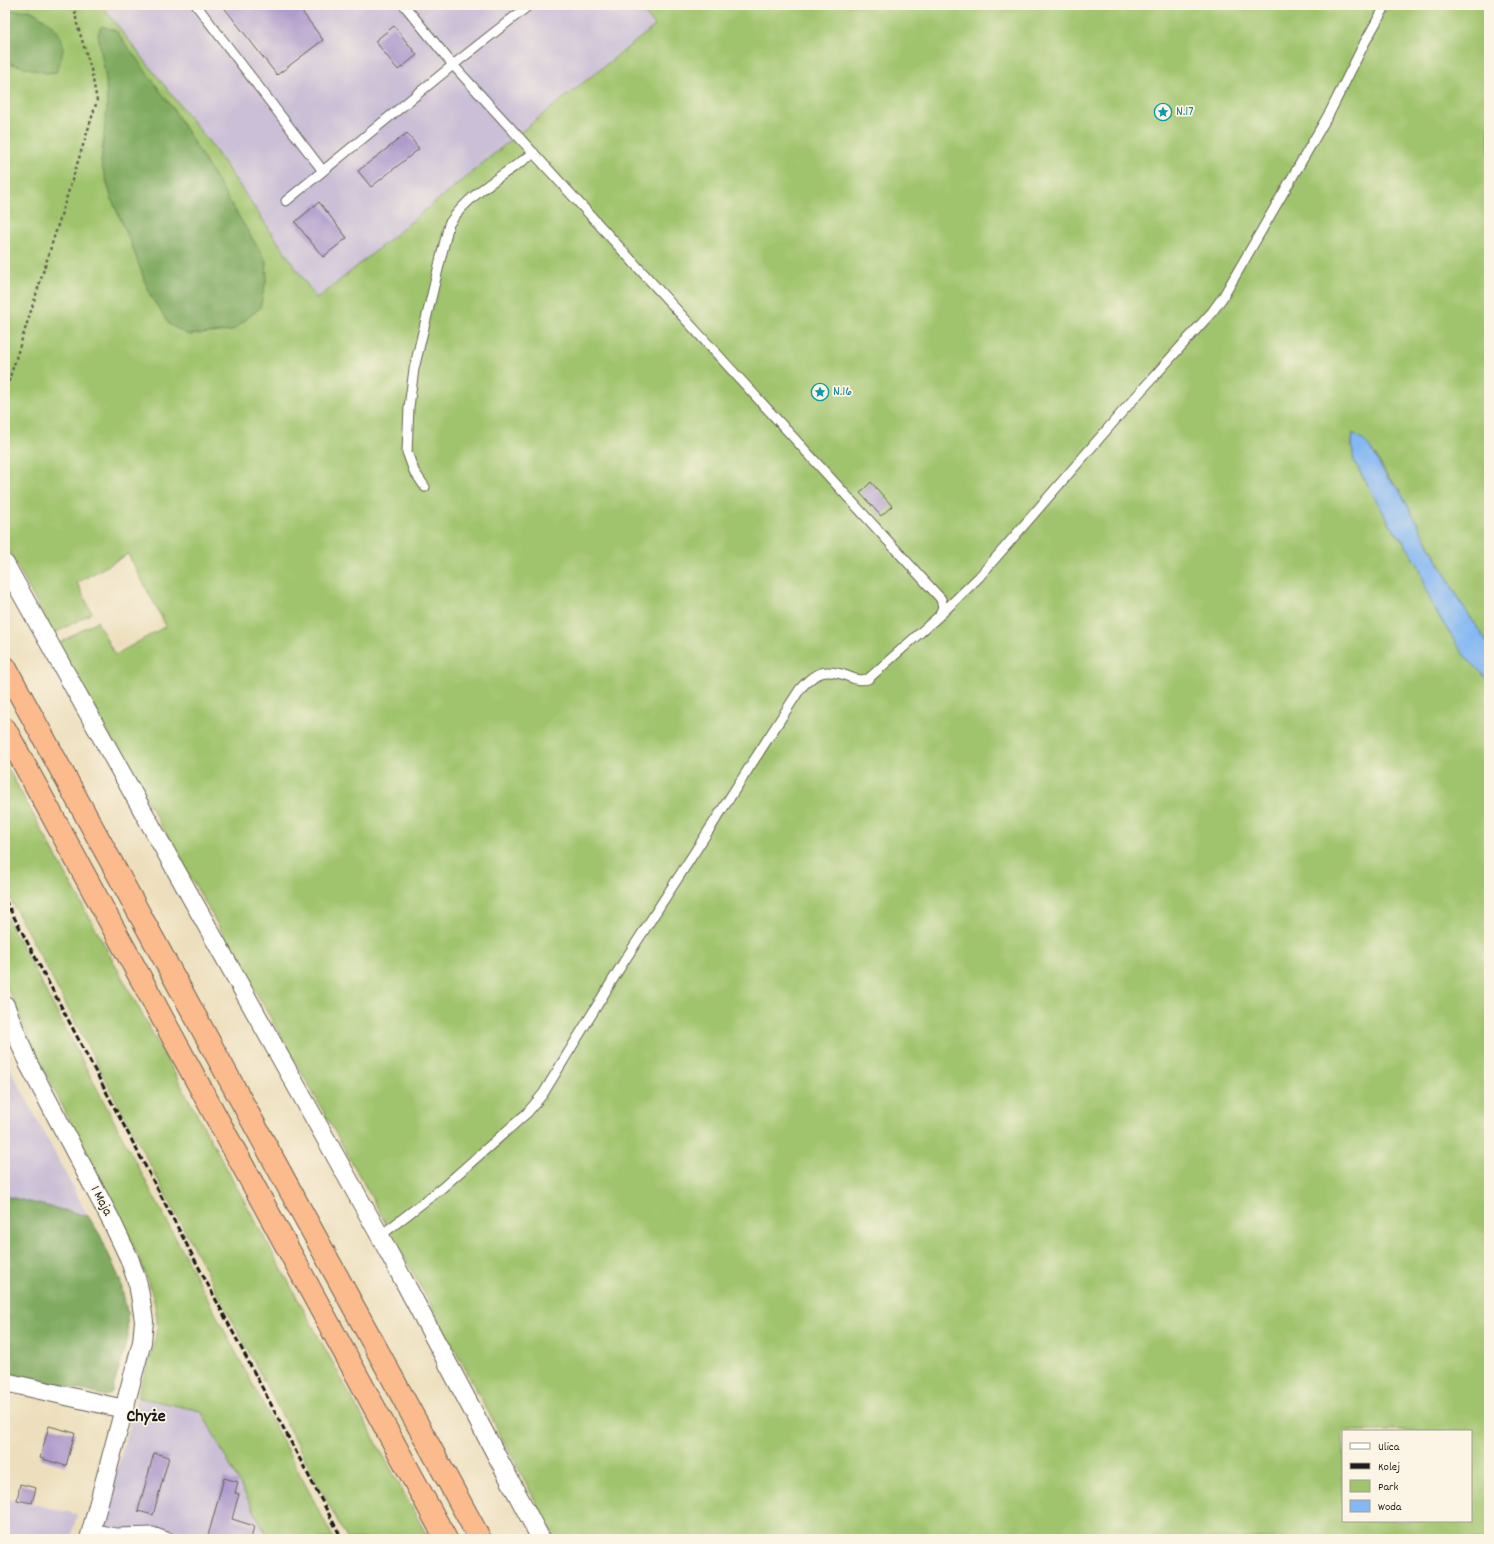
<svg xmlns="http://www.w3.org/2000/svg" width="1494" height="1544" font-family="Dekko,sans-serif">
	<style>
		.industrial { fill: #cabfd6 }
		.green { fill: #a0c46d; stroke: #5e7044; fill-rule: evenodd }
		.forest { fill: #80aa60; stroke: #4e633e }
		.water { fill: #84b8f2; stroke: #506a87 }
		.building { fill: #af9bcc }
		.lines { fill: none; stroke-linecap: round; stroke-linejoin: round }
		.service-casing { stroke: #656054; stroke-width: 11 }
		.minor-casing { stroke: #656054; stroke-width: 20 }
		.motorway-casing { stroke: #656054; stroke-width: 24 }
		.path { stroke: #656054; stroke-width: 2.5; stroke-dasharray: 3 3; stroke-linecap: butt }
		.service { stroke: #fff; stroke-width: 9 }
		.minor { stroke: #fff; stroke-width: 18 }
		.motorway { stroke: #fbbb8c; stroke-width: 22 }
		.rail { stroke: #1c1c1c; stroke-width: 3; stroke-dasharray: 6 3; stroke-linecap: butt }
		.labels { text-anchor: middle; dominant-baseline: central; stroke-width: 3.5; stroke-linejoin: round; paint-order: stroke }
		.culture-label { font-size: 14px; fill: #0d838f; stroke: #fcf5e5; text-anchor: start }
		.street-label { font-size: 14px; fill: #1c1c1c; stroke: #fcf5e5 }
		.district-label { font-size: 18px; font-weight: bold; fill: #1c1c1c; stroke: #fcf5e5 }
	</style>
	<rect width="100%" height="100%" fill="#fcf5e5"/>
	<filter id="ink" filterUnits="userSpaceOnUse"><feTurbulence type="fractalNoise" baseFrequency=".025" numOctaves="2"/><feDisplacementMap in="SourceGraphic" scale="8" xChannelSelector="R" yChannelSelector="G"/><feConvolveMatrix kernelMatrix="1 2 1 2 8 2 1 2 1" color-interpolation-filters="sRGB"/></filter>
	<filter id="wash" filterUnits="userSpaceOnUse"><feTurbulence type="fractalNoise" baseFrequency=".012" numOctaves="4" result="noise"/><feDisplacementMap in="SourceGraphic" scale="16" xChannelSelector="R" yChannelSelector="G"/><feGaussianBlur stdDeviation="0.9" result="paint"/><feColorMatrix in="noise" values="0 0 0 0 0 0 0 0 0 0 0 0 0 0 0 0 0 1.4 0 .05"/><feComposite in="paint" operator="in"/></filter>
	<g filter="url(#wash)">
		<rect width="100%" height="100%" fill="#eddfbd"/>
		<path class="industrial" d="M101,5H638L655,26L517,135L317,299L213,147Z
			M5,1059L88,1216L5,1196Z
			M137,1397L201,1411L269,1539H98Z
			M5,1498L77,1514L71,1539H5Z"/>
		<path class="green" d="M5,5H101L213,147L317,299L517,135L655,26L638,5H1489V645L1462,605L1398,488L1388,477L1375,454L1353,433C1348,459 1365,481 1378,502C1382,510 1386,519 1391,526C1400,539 1412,552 1419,566C1423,575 1424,586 1428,595C1442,628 1465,655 1489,681V1539H555C399,1236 226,941 58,644L97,621L115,655L166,626L128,554L77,583L92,613L53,634L5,543ZM1343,1431H1471V1521H1343Z
			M5,763L429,1539H347L5,889Z
			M5,914L334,1539H269L201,1411L137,1397C144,1374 158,1343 157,1319C155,1295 144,1271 135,1249L33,1048L13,999L5,984Z"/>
		<path class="forest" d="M30,10C59,28 72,38 56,72L46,73L5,62V11Z
			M102,26L116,31L172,107L266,261L267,277L260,308L232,331L189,335L170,325L150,295L132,246L112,200L101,163L107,106L106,79L98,34Z
			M5,1196L88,1216L100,1235L120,1280L127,1311L128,1337L112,1392L107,1396L5,1372Z"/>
		<path class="water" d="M1353,433C1375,446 1374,458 1387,477C1390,481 1395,484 1398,488L1462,605L1489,645V681L1464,655L1438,615L1428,595L1419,566L1403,541L1391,526L1354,461L1352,446Z"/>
		<g id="blocks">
			<path class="building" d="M222,5H297L323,40L277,75Z
				M394,26L417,55L398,70L375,41Z
				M407,133L419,149L371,187L358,171Z
				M319,202L347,238L323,257L295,222Z
				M871,482L892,506L881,516L860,493Z
				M49,1426L75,1433L66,1466L40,1458Z
				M154,1453L169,1457L153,1515L138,1511Z
				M224,1478L238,1482L235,1493L239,1494L232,1519L254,1526L251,1539H217L208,1536Z
				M20,1484L36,1488L32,1503L17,1500Z"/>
		</g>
	</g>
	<g filter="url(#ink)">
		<use href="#blocks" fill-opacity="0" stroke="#656054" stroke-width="1"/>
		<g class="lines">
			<defs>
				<path id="service" d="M196,5L323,171
					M286,201L453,65L528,6
					M425,487L414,471L407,452L409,407L414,369L449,224C468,194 505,174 534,153
					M940,615L979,577L1123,411L1212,312L1223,297L1330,112L1365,42L1386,5
					M380,1236L442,1188L527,1113L543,1094L623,963L800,689C815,672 825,668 847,676C855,679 859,681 868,679L939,616L943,607L941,599L453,65L404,5
					M92,1528L115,1533L153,1532L172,1539"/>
				<path id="minor" d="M5,564L380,1236L541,1539
					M5,1005L28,1063L111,1220L129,1258L138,1284L141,1301L144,1321L142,1342L89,1539
					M5,1382L124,1409"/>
				<path id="motorway" d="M5,667L480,1539
					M5,729L446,1539"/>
			</defs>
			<use href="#service" class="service-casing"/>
			<use href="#minor" class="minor-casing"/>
			<use href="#motorway" class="motorway-casing"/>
			<path class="path" d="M5,393L97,101L91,69L77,24L74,5"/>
			<use href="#service" class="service"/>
			<use href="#minor" class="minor"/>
			<use href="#motorway" class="motorway"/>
			<path class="rail" d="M5,900L342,1539"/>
		</g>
	</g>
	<defs>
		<symbol id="sight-ring" viewBox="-11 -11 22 22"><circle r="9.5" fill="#fcf5e5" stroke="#0f9aa8" stroke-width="1.5"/><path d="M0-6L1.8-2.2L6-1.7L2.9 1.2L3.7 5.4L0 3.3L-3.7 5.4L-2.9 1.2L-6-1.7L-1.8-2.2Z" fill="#0f9aa8"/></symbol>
	</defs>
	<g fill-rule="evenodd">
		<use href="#sight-ring" x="1153" y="102" width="20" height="20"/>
		<use href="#sight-ring" x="810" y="382" width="20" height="20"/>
	</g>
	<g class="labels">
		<g class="culture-label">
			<text x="1176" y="112">N.17</text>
			<text x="833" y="392">N.16</text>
		</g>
		<g class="street-label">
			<text transform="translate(101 1201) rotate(62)">1 Maja</text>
		</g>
		<g class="district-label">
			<text x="146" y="1417">Chyże</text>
		</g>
	</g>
	<rect width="1494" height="1544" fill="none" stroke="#fcf5e5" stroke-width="20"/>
	<rect x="1342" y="1430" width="130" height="92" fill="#fcf5e5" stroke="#a29e95"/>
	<rect x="1350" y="1443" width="20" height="6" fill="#ffffff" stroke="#a29e95"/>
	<text x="1378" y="1450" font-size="12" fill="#1c1c1c">Ulica</text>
	<rect x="1350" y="1463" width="20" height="6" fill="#1c1c1c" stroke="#a29e95"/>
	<text x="1378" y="1470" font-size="12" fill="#1c1c1c">Kolej</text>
	<rect x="1350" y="1480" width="20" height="12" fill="#a0c46d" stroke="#a29e95"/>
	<text x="1378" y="1490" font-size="12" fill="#1c1c1c">Park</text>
	<rect x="1350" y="1500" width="20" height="12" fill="#84b8f2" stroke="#a29e95"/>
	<text x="1378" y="1510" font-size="12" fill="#1c1c1c">Woda</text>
</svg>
